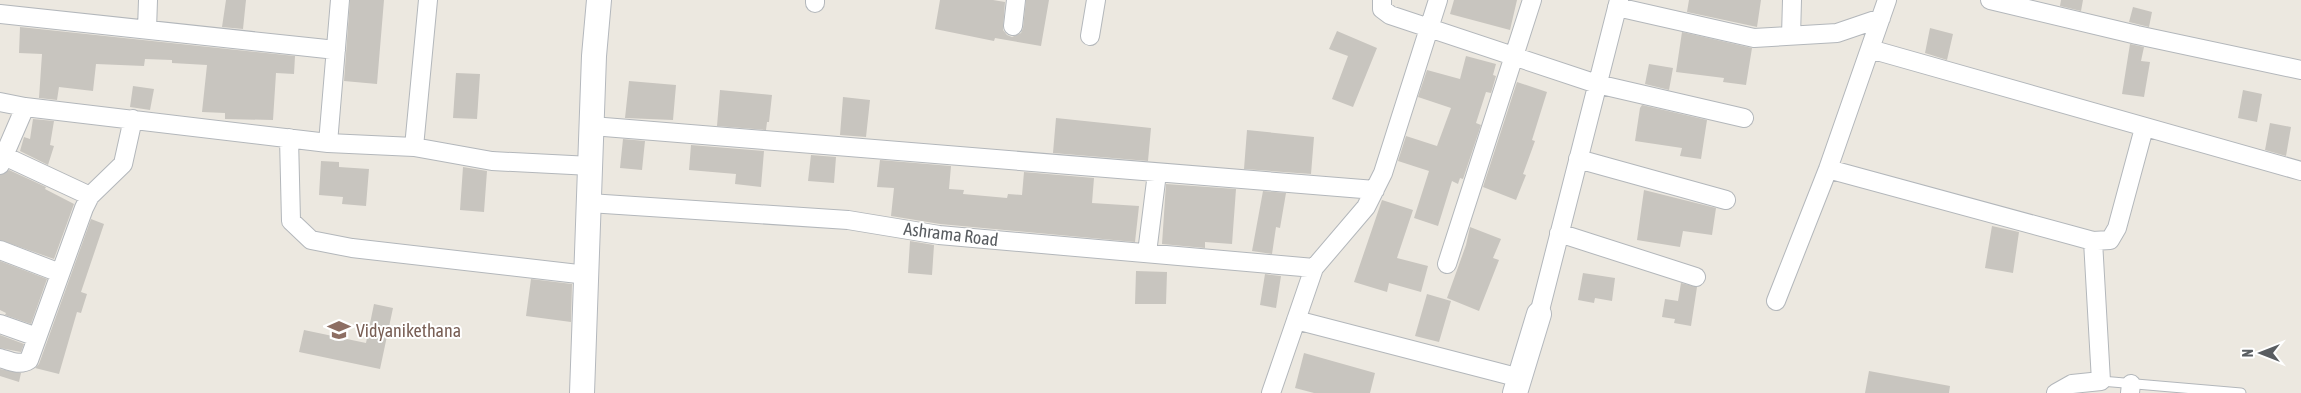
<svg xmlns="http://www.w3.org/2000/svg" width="2301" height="393" font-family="'Asap Condensed',sans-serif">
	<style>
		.building { fill: #c8c5bf }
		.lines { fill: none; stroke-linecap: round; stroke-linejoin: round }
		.lane-casing { stroke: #b3b7bb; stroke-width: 11 }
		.street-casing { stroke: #b3b7bb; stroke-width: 20 }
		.secondary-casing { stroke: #b4b8bd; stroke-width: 26 }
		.lane { stroke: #fff; stroke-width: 9 }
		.street { stroke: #fff; stroke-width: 18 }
		.secondary { stroke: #fff; stroke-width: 24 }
		.labels { text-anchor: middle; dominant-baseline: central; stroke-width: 4; stroke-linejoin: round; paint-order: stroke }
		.street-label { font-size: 18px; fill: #595d61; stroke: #fff }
		.education-label { font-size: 18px; fill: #785e54; stroke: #fff; text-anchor: start }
	</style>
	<rect width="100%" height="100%" fill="#ece8e0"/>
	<path class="building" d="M226,0H246L243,29L222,27Z
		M350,0H384L377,84L344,81Z
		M940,0H993L1005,2L1003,30L1007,35L1012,37L1021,33L1023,28L1026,0H1049L1041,46L995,38L994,41L935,29Z
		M1454,0H1517L1510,30L1450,14Z
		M1689,0H1761L1757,27L1687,12Z
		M2061,0H2083L2081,11L2060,6Z
		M2133,7L2152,12L2149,27L2129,22Z
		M20,27L295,56L294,74L276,73L273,120L225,119V113L202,112L207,65L172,63V60L145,59L144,66L96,64L93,91L59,87L57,100L39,98L42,54L19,53Z
		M1930,28L1953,34L1947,60L1925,53Z
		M1337,31L1377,48L1353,107L1332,99L1348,56L1329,49Z
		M1682,32L1752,48L1746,85L1723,82L1724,78L1676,72Z
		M2130,44L2144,47L2141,61L2150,62L2144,97L2122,94Z
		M1466,56L1496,64L1493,75L1496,76L1491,93L1486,92L1476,123L1481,125L1463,179L1460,178L1458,184L1452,181L1438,226L1414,218L1429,171L1398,161L1406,136L1437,146L1451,108L1418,97L1427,70L1460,79Z
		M1649,64L1673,68L1669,90L1645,84Z
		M456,73L480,74L477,119L453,118Z
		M629,81L676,85L673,120L625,118Z
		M1517,82L1547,92L1532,140L1535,141L1523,174L1526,175L1516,200L1483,187Z
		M133,86L154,89L150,110L130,107Z
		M720,90L772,95L769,122H767L766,130L717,126Z
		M2243,90L2262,94L2257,122L2238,118Z
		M843,97L870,100L866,137L840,135Z
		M1642,105L1707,120L1701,159L1680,156L1682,148L1635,141L1640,108Z
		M1056,118L1151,128L1148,161L1053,153Z
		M33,119L54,121L50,145L54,146L48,165L20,151L24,137L30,139Z
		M2270,123L2291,127L2286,156L2265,150Z
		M1247,130L1314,137L1311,174L1244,169Z
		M623,139L645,141L642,170L620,168Z
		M691,145L764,151L761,187L735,184L736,174L689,170Z
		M811,155L836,157L834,183L808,181Z
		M880,160L951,166L949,189L964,190L963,194L1007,198L1008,194L1022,195L1024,172L1094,178L1092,203L1139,206L1135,242L940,224L891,216L894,188L877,187Z
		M321,161L339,162V167L369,169L366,206L342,204L343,197L319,195Z
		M463,167L487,171L484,212L460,210Z
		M9,170L46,187L45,189L74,204L54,259L0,240V175Z
		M1166,184L1236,189L1232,244L1205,242V248L1162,244Z
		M1644,190L1716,208L1712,235L1683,231L1680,247L1637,240Z
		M1263,191L1286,193L1280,228L1276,227L1272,254L1252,251Z
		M1382,200L1413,210L1397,258L1428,266L1421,292L1389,283L1387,292L1354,282Z
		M91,219L104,224L81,292L87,294L81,313L77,312L59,374L35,368L39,364Z
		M1992,226L2019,232L2013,273L1985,268Z
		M1470,227L1501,239L1493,258L1499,260L1479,311L1447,298L1466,245Z
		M910,241L934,245L932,275L908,273Z
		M0,261L47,279L31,324L5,315L6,313L0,310Z
		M1136,271L1167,272L1166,304H1135Z
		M1583,273L1615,278L1612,301L1595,298L1594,303L1578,300Z
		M1265,274L1281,276L1276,308L1260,305Z
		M531,279L572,284L571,322L526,316Z
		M1681,283L1697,287L1691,326L1674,323L1675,319L1662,317L1665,299L1678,301Z
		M1427,294L1451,301L1439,342L1415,336Z
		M374,304L393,308L380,369L299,352L304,330L366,343Z
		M0,335L24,344L21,352L0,348Z
		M1304,353L1375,373L1370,393H1314L1295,388Z
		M0,369L21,373L19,382L0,376Z
		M1869,371L1950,386L1949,393H1865Z"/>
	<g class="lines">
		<defs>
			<path id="lane" d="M2101,381L2241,393"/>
			<path id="street" d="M1382,0V9L1390,15L1597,84L1744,118
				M1990,0L2137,35L2301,70
				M815,3V0
				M1617,7L1754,38L1837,33L1881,18
				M0,14L336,50
				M1013,26L1016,0
				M147,30L148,0
				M1090,36L1096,0
				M1791,36L1792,0
				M1870,49L2301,171
				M0,102L25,107L328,143L414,147L492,161L591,166
				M592,126L1375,190
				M289,138L291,221L311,240L352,248L587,275
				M328,143L340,0
				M414,147L428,0
				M0,154L90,196
				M1578,159L1726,200
				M0,165L25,107
				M1828,169L2093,241L2110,240L2117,228L2144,128
				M589,203L848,220L939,235L1314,268
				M1559,233L1696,277
				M0,250L60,273
				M1147,253L1157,173
				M1447,264L1532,0
				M1776,301L1828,169L1887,0
				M1539,314L1619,0
				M1296,320L1520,378
				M0,324L37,337
				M0,358C10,361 20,366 29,360L84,208L90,196L123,164L133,119
				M1271,393L1314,268L1366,207L1383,173L1438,0
				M2056,393L2072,384L2101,381L2093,241
				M2130,393L2131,384"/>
			<path id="secondary" d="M582,393L594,56L599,0
				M1515,393L1539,314"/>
		</defs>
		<use href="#lane" class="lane-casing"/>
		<use href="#street" class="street-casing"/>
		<use href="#secondary" class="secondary-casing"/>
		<use href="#lane" class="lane"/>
		<use href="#street" class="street"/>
		<use href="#secondary" class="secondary"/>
	</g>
	<defs>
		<symbol id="school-bare" viewBox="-9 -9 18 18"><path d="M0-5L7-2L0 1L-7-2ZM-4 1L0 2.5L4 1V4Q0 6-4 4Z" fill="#8d6e63" stroke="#fff" stroke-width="2.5" paint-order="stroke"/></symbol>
	</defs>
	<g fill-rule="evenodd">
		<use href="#school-bare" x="323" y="314" width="32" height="32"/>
	</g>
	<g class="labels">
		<g class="street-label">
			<text transform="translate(951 234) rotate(7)">Ashrama Road</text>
		</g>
		<g class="education-label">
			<text x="356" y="330">Vidyanikethana</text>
		</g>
	</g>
	<g transform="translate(2261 353) rotate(270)" stroke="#ffffff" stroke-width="4" paint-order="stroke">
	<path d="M0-4L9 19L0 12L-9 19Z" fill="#595d61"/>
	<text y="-8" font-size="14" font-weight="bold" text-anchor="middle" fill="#595d61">N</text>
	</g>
</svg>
